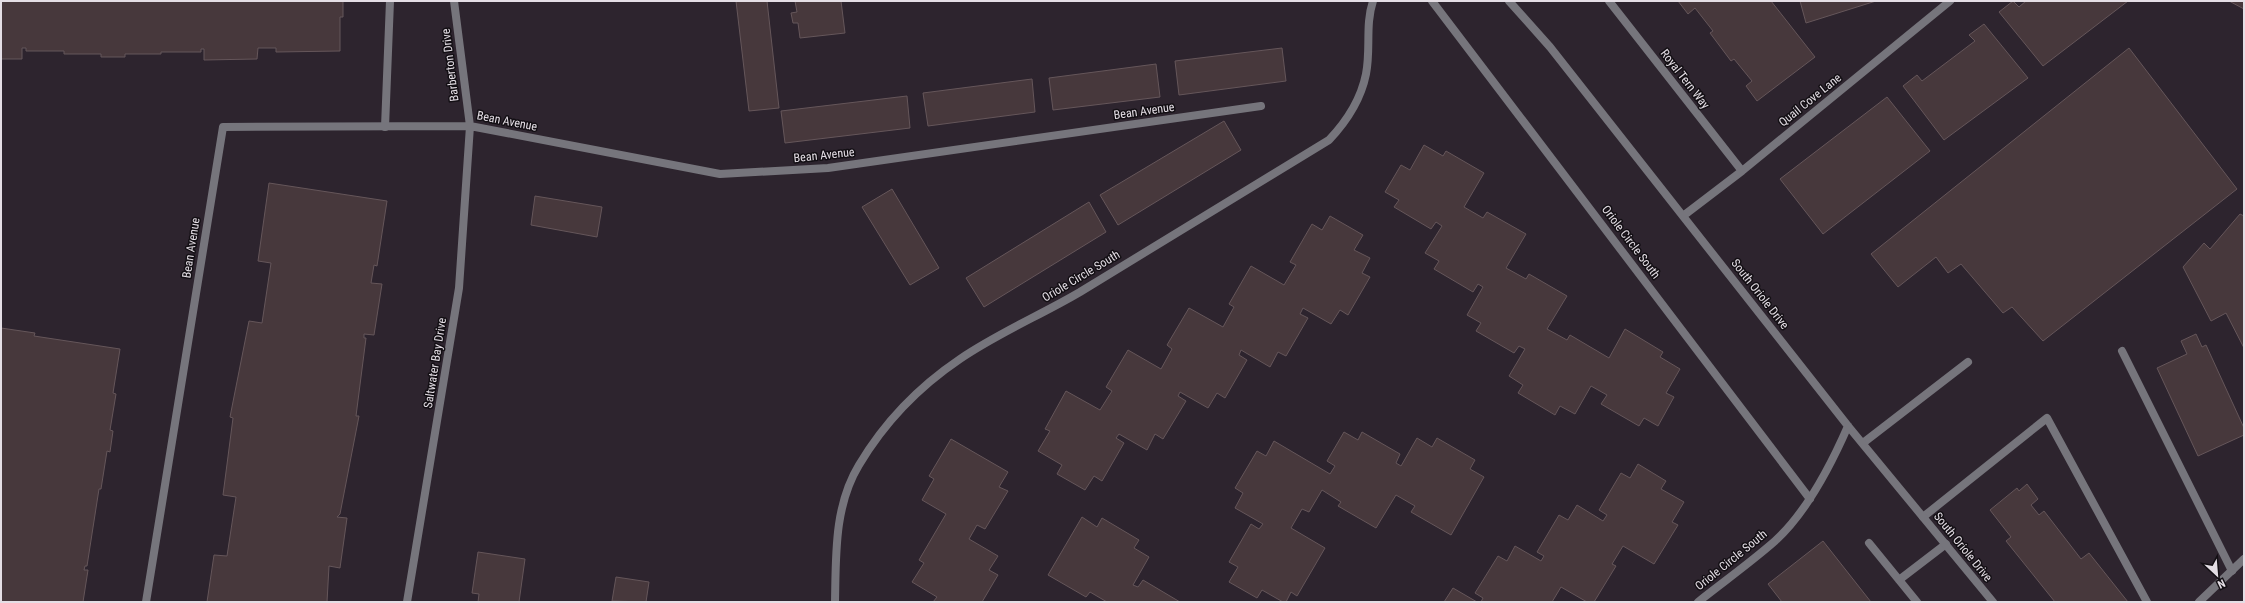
<svg xmlns="http://www.w3.org/2000/svg" width="2245" height="603" font-family="'Roboto Condensed',sans-serif">
	<style>
		.building { fill: #47383c; stroke: #65565a }
		.lines { fill: none; stroke-linecap: round; stroke-linejoin: round }
		.lane { stroke: #76757c; stroke-width: 8 }
		.street { stroke: #76757c; stroke-width: 8 }
		.labels { text-anchor: middle; dominant-baseline: central; stroke-width: 3; stroke-linejoin: round; paint-order: stroke }
		.street-label { font-size: 12px; fill: #e4dee5; stroke: #130f14 }
	</style>
	<rect width="100%" height="100%" fill="#2d242e"/>
	<path class="building" d="M1,1H343V17H340V51L276,52V48H258L257,59L204,60V49H201V52H161V54H125V57H101V54H64V51H26V48H22V59H1Z
		M736,1H767L779,108L749,111Z
		M795,1H841L845,33L800,38L798,23H793L791,13L797,12Z
		M1678,1H1771L1815,57L1757,101L1746,86L1752,81L1734,59L1731,61L1710,33L1713,31L1695,8L1688,14Z
		M1800,1H1876L1806,23Z
		M2013,1L2019,7L2026,1H2128L2043,66L1999,12Z
		M2229,1H2244V9Z
		M1984,24L2028,78L1944,140L1903,86L1917,75L1922,81L1975,41L1969,35Z
		M1282,48L1286,81L1179,95L1175,61Z
		M2129,48L2237,189L2043,341L2012,307L2003,313L1961,264L1948,273L1936,257L1898,287L1871,254Z
		M1156,64L1160,97L1053,110L1049,78Z
		M1032,79L1035,112L928,126L923,93Z
		M907,96L910,128L785,143L781,111Z
		M1887,97L1930,151L1823,234L1780,179Z
		M1224,121L1241,150L1118,225L1100,195Z
		M1424,145L1443,156L1446,151L1484,173L1464,207L1483,218L1487,212L1526,234L1506,268L1526,279L1529,274L1567,296L1547,329L1567,340L1570,335L1609,358L1625,329L1663,352L1660,357L1680,369L1666,393L1674,397L1658,426L1644,418L1639,426L1601,404L1607,395L1591,386L1575,414L1560,406L1555,415L1518,393L1523,385L1509,376L1525,349L1519,346L1514,353L1476,331L1481,323L1467,315L1483,287L1478,284L1473,292L1434,269L1439,261L1425,253L1442,226L1436,222L1431,229L1394,207L1399,200L1385,192L1401,165L1410,170Z
		M269,183L387,201L377,266L374,265L371,283L382,284L374,335L364,334V338H366L356,416H359L340,514L337,517L347,518L340,568L329,566L327,602H207L214,555L227,556L236,497L223,495L233,418L230,417L249,321L262,323L271,263L258,261Z
		M892,189L939,268L910,285L862,207Z
		M535,196L602,207L597,237L531,225Z
		M1089,202L1106,232L984,307L966,278Z
		M2240,214L2244,216V348L2226,313L2211,321L2183,267L2204,243L2210,249Z
		M1330,216L1363,235L1354,250L1370,258L1362,273L1370,277L1348,315L1340,310L1331,324L1303,308L1300,314L1308,318L1286,356L1278,352L1270,367L1241,350L1239,355L1247,360L1225,398L1217,393L1208,408L1180,392L1178,396L1186,401L1163,439L1155,434L1147,450L1119,434L1116,438L1124,443L1102,481L1094,476L1085,490L1057,474L1062,465L1038,451L1050,431L1045,429L1066,391L1100,410L1112,391L1106,387L1128,350L1161,369L1172,349L1167,345L1189,308L1223,327L1234,307L1229,304L1251,266L1284,285L1296,265L1290,262L1312,224L1322,230Z
		M1,328L35,333L34,336L120,349L113,393L116,394L110,430L113,431L110,452L107,451L101,489H99L87,566H85L84,570H88L83,602H1Z
		M2196,334L2202,347L2206,345L2244,428V435L2198,456L2157,368L2187,354L2181,341Z
		M1344,432L1358,440L1362,432L1400,454L1396,463L1401,466L1417,438L1432,447L1437,438L1475,460L1470,469L1484,477L1451,535L1411,512L1415,506L1396,495L1376,528L1338,506L1341,502L1322,490L1309,512L1302,509L1291,528L1325,548L1297,596L1291,592L1286,602H1283L1262,590L1257,598L1229,582L1238,567L1229,562L1251,524L1259,529L1263,524L1235,508L1243,493L1235,488L1257,451L1266,456L1274,441L1330,474L1335,466L1327,461Z
		M951,439L1008,472L999,487L1008,491L985,529L977,525L969,539L998,556L989,570L998,575L982,602H933L937,597L912,582L924,563L919,560L946,514L922,500L934,479L929,476Z
		M1638,464L1666,481L1661,489L1684,502L1672,522L1678,525L1654,564L1623,546L1612,564L1616,566L1594,602H1587L1561,587L1552,602H1481L1483,598L1475,593L1498,556L1507,561L1515,546L1541,561L1544,556L1537,552L1559,515L1568,520L1577,505L1603,521L1607,515L1599,510L1621,473L1630,478Z
		M2027,484L2038,499L2031,505L2039,515L2044,511L2081,559L2089,553L2128,602H2055L2006,541L2011,537L1990,510L2017,488L2019,491Z
		M1082,517L1097,527L1102,518L1139,540L1134,548L1149,557L1133,585L1138,587L1143,580L1180,602H1107L1090,592L1086,597L1048,575Z
		M1823,541L1871,602H1782L1768,584Z
		M478,552L525,559L519,602H478L479,594L472,593Z
		M616,577L649,582L646,602L612,601Z
		M1453,588L1477,602H1444Z"/>
	<g class="lines">
		<path class="lane" d="M385,127L390,1
			M2122,351L2232,571
			M1863,443L1968,362
			M1923,517L2047,418L2147,602
			M1869,543L1917,602
			M1899,580L1946,544"/>
		<path class="street" d="M1432,1L1810,499
			M1509,1L1550,47L1848,426L1993,602
			M1609,1L1742,171
			M1683,216L1742,171L1950,1
			M146,602L223,127L470,126L720,174L828,168L1261,106
			M407,602L459,288L470,126L454,1
			M835,602C836,556 834,506 859,465C884,423 920,386 960,359C998,333 1041,315 1080,292C1163,241 1246,190 1329,140C1347,121 1361,99 1366,74C1371,49 1365,25 1373,1
			M1698,602C1723,582 1750,563 1775,541C1807,512 1831,465 1848,426
			M2199,602L2244,559"/>
	</g>
	<g class="labels">
		<g class="street-label">
			<text transform="translate(450 65) rotate(-97)">Barberton Drive</text>
			<text transform="translate(1685 79) rotate(52)">Royal Tern Way</text>
			<text transform="translate(1810 100) rotate(-39)">Quail Cove Lane</text>
			<text transform="translate(1144 111) rotate(-8)">Bean Avenue</text>
			<text transform="translate(507 121) rotate(11)">Bean Avenue</text>
			<text transform="translate(824 155) rotate(-6)">Bean Avenue</text>
			<text transform="translate(1631 242) rotate(53)">Oriole Circle South</text>
			<text transform="translate(191 248) rotate(-81)">Bean Avenue</text>
			<text transform="translate(1081 276) rotate(-31)">Oriole Circle South</text>
			<text transform="translate(1760 294) rotate(52)">South Oriole Drive</text>
			<text transform="translate(435 363) rotate(-81)">Saltwater Bay Drive</text>
			<text transform="translate(1963 547) rotate(51)">South Oriole Drive</text>
			<text transform="translate(1731 560) rotate(-39)">Oriole Circle South</text>
		</g>
	</g>
	<rect width="2245" height="603" fill="none" stroke="#e4dee5" stroke-width="4"/>
	<g transform="translate(2217 575) rotate(154)" stroke="#130f14" stroke-width="3" paint-order="stroke">
	<path d="M0-3L7 15L0 10L-7 15Z" fill="#e4dee5"/>
	<text y="-6" font-size="11" font-weight="bold" text-anchor="middle" fill="#e4dee5">N</text>
	</g>
</svg>
